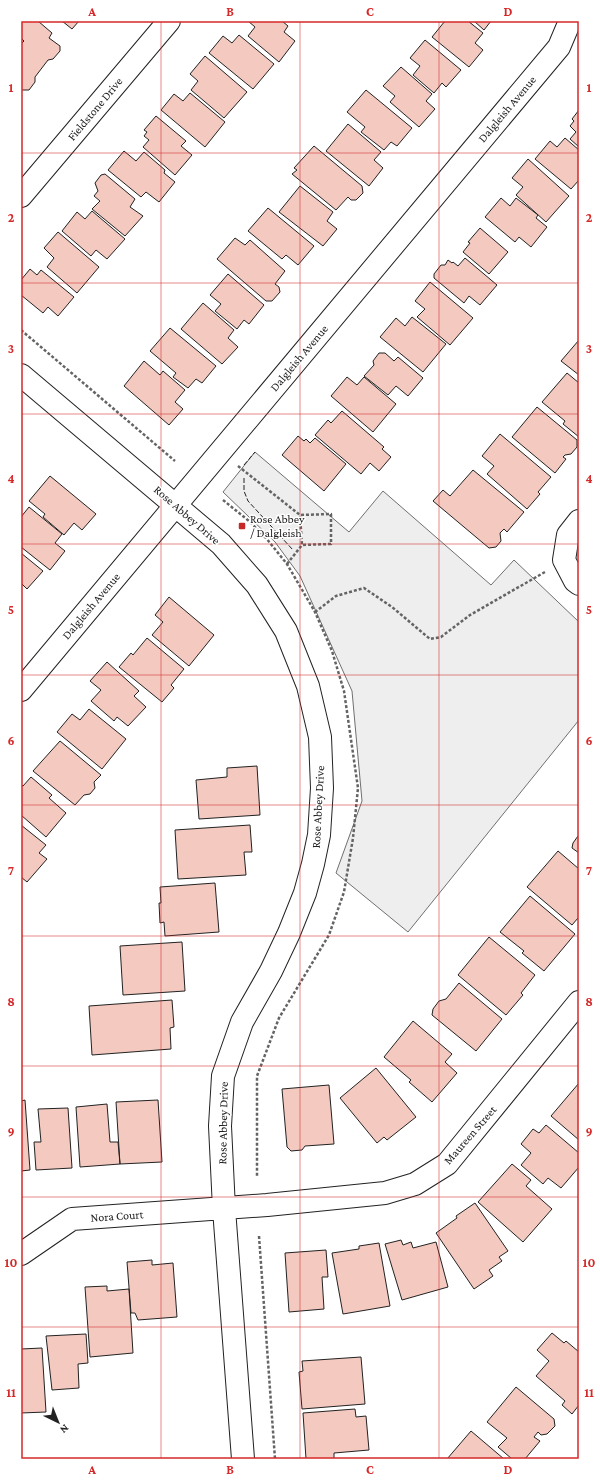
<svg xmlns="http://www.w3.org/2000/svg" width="600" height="1480" font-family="'Crimson Pro',serif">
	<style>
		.green { fill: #eee; stroke: #6f6f6f }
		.building { fill: #f3c9c0; stroke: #222 }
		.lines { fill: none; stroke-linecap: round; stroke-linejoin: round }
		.minor-casing { stroke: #222; stroke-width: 24 }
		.path { stroke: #646464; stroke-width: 2.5; stroke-dasharray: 3 2; stroke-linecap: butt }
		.minor { stroke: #fff; stroke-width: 22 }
		.fence { stroke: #222; stroke-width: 1; stroke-dasharray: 5 2; stroke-linecap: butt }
		.grid { fill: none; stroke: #d62828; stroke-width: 1; stroke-opacity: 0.55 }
		.poi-dot { fill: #c62828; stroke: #fff; stroke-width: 1.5 }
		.labels { text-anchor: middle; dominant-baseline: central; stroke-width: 3; stroke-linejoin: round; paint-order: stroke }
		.street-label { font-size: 12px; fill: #222; stroke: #fff }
		.poi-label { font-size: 12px; fill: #222; stroke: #fff; text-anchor: start }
		.neatline { fill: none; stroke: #d62828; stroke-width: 1.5 }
		.grid-label { font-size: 13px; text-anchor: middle; font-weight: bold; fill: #d62828 }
	</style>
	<rect width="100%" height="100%" fill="#fff"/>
	<path class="green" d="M255,452L349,532L383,491L491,585L514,560L579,622V720L408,932L336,873L362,801L352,691L300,576L275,542L223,492Z"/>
	<path class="building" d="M23,21H38L52,33L49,38L60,46V51L53,59L48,60L35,77V82L29,90H21V44L24,41L21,38V23Z
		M62,21H79L72,29Z
		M248,21H282L288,26L284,32L295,41L279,62L248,36L255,27Z
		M445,21H468L483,33L475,43L483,50L469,67L432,37Z
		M474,21H491L484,30Z
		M239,35L274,64L253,89L209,53L223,36L232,43Z
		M425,40L461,70L446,87L442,83L434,93L413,75L420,66L410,58Z
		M205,56L247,92L224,118L191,90L198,81L190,74Z
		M401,67L432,94L426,101L435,109L419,127L390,102L395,96L383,86Z
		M366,90L412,128L397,146L391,142L384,150L361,132L365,127L347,112Z
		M190,93L225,122L205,147L161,110L174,94L183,101Z
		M579,110V147L570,139L576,132L570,126L574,121L572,119Z
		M156,116L186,141L181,146L192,155L175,175L143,147L149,140L144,136L147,132L144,130Z
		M348,124L381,152L374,160L383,168L369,186L326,151Z
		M565,138L579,150V180L571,189L535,159L550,141L557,147Z
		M314,146L362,186L363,193L356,200H351L348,197L336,210L292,174L297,170L294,168Z
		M124,151L136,161L144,152L165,170L164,173L175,182L159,202L146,192L141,197L108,170Z
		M528,159L569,196L546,222L516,195L523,187L512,178Z
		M105,174L135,199L130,207L143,216L125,236L92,209L100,201L94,196L98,191L95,183L101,175Z
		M300,186L333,212L327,221L337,229L323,246L279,212Z
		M501,198L510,206L516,198L538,215L536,218L547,227L531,247L519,237L515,242L485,217Z
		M268,208L314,246L298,265L286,255L282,259L248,231Z
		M92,211L125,239L107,259L96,250L91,256L62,231L77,212L85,219Z
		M480,228L508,252L489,274L463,252L470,243L468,242Z
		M58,232L99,267L77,293L47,267L54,258L44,248Z
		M235,238L245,245L250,240L285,271L275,284L279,287L280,292L272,301H266L217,259Z
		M465,258L497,285L480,305L469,296L464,303L434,278V274L441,265H445L448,260L452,263L453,262L458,266Z
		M30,269L37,275L41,270L74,297L58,316L48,307L43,313L21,295V280Z
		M228,274L264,305L249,324L244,320L237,329L215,311L221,304L210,295Z
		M430,282L473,318L450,345L417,317L425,309L415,301Z
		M203,303L234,330L228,338L238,347L222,364L181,329Z
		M412,317L446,344L423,372L380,337L396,318L405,326Z
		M170,328L216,366L202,383L196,379L188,388L173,377L176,373L150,351Z
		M579,340V375L561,361Z
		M379,353H385L394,361L398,357L423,378L408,396L396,386L388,395L364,376L374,365L373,361Z
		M144,361L160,375L163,371L185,390L175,402L183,409L169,425L124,386Z
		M567,373L579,383V437L563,424L565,421L542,402Z
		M347,377L357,385L364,377L396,404L373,432L331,396Z
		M537,407L577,440V447L571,454L565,455L563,457L566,459L555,473L512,437Z
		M342,411L384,447L382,449L391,457L379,471L370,463L361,474L315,435L328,420L331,423Z
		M500,434L551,477L538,492L540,494L527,509L487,474L494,466L482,456Z
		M298,436L304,441L306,439L310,443L315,438L346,464L324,491L282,455Z
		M473,470L524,512L507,532L504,529L500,533L501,541L496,547L489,548L433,501L443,490L450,496Z
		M50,476L96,514L82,530L74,523L64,535L43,517L45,514L29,501Z
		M29,507L62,534L55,543L65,551L50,570L21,547V517Z
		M21,553L43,571L27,589L22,584L21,586Z
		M169,597L214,635L189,666L152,635L163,622L155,615Z
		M147,638L184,669L171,685L174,688L162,702L119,667L131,653L133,655Z
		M107,662L139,691L134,696L146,707L128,726L117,717L114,721L91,701L101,690L90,681Z
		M89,709L126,739L102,769L57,732L72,714L80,720Z
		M60,741L101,775L94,782L95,788L90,794L84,795L75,805L33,771Z
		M257,766L260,815L199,819L196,780L227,777V768Z
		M31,777L52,795L49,798L66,813L46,837L21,815V785L23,786Z
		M21,825L46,845L39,853L47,859L27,882L21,877Z
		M250,825L252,852H244L246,875L178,879L175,830Z
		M578,836H579V853L572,848L573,843Z
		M558,851L579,869V918H578L572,925L527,887Z
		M215,883L219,932L165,936L164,922L160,923L159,903H161L160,887Z
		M530,896L575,934L544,971L522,953L524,951L500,932Z
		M489,937L535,975L521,993L523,995L506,1015L458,975Z
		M182,942L185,991L123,995L120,946Z
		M459,983L502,1019L476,1051L432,1015L433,1009L439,1001L446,999Z
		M172,1000L174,1027L170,1028L171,1049L92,1055L89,1006Z
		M413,1021L452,1054L445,1062L457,1073L432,1102L409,1082L411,1080L384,1057Z
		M376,1068L416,1117L387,1140L384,1137L377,1143L340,1098Z
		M579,1083V1140L551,1116Z
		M329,1085L334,1144L305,1146L302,1150L291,1151L287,1147L282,1089Z
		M25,1100L30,1170L21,1171V1101Z
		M158,1100L162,1162L120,1164L116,1102Z
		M107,1104L110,1142H118L120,1164L80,1167L76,1107Z
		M68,1108L72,1168L36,1170L34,1142H41L38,1109Z
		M546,1125L579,1153V1167L561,1188L548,1178L543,1184L521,1165L531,1153L521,1144L533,1129L539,1133Z
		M512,1164L531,1180L526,1186L552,1209L523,1242L478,1202Z
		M475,1203L508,1251L499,1257L502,1261L489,1270L493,1276L474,1289L436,1233L457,1218L456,1216Z
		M401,1240L403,1245L411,1242L413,1248L436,1242L448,1287L402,1300L385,1244Z
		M379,1243L390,1306L343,1314L332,1253L359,1249V1246Z
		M326,1250L328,1277H322L324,1309L289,1312L285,1253Z
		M152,1260V1265L173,1263L177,1317L138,1320L135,1313H131L127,1262Z
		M107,1286V1291L129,1289L133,1353L90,1357L85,1287Z
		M552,1333L564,1343L566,1341L579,1352V1405L572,1414L562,1405L565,1401L536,1376L549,1361L537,1350Z
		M86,1334L88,1363L78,1364L79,1388L52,1390L46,1336Z
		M42,1348L46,1412L21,1413V1349Z
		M361,1357L365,1404L302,1409L299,1372L303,1371L302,1361Z
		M516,1387L554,1419L555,1426L547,1434L541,1435L538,1432L534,1437L540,1441L525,1459H512L498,1447L507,1438L487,1422Z
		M355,1409L356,1417L366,1416L369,1450L334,1453V1459H306L303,1413Z
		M471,1431L504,1459H447Z"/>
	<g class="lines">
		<defs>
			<path id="minor" d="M21,196L169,21
				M21,375L221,544L257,585L286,631L308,686L320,737L322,788L319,835L313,864L305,893L289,933L271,971L242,1022L223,1076L220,1126L224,1209L243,1459
				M579,521L568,535L564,560L575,581L579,584
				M21,690L559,47L570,21
				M21,1254L72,1219L267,1205L385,1193L415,1184L447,1164L579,1002"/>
		</defs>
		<use href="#minor" class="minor-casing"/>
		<path class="path" d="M21,330L175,461
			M238,466L300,515L331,514V544L302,545L300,515
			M223,500L249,521L266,538L287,564L315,612L332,651L344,691L358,788L353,838L344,892L329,935L279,1018L257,1076V1177
			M287,564L302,545
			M315,612L336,596L364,588L392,607L430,639L441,637L470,615L545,572
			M259,1236L275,1459"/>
		<use href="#minor" class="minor"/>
		<path class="fence" d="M244,465L255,452
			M244,478V491L248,501L293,550"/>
	</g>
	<path class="grid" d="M161,21V1459M300,21V1459M439,21V1459M21,153H579M21,283H579M21,414H579M21,544H579M21,675H579M21,805H579M21,936H579M21,1066H579M21,1197H579M21,1327H579"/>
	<rect class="poi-dot" x="238" y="522" width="8" height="8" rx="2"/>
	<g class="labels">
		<g class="street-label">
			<text transform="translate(95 109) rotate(-50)">Fieldstone Drive</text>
			<text transform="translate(507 109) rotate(-50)">Dalgleish Avenue</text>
			<text transform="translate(299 358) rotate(-50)">Dalgleish Avenue</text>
			<text transform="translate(187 515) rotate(41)">Rose Abbey Drive</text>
			<text transform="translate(91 606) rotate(-50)">Dalgleish Avenue</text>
			<text transform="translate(318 807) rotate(-87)">Rose Abbey Drive</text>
			<text transform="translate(223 1123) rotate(-89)">Rose Abbey Drive</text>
			<text transform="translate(470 1135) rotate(-49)">Maureen Street</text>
			<text transform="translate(117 1216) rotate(-4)">Nora Court</text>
		</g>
		<g class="poi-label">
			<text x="250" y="519">Rose Abbey<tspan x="250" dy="14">/ Dalgleish</tspan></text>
		</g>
	</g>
	<rect width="600" height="1480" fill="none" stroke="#ffffff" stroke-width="44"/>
	<g transform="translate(58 1422) rotate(137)" stroke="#ffffff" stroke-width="3" paint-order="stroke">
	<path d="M0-3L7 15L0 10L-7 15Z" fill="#222222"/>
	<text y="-6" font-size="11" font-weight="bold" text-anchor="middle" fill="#222222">N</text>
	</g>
	<rect x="22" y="22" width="556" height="1436" class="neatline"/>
	<g class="grid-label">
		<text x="92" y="16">A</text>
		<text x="230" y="16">B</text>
		<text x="370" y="16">C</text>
		<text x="508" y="16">D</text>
		<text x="11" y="92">1</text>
		<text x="589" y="92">1</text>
		<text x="11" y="222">2</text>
		<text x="589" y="222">2</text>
		<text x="11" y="353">3</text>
		<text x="589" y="353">3</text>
		<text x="11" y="483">4</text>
		<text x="589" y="483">4</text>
		<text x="11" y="614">5</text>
		<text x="589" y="614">5</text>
		<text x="11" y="745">6</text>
		<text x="589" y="745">6</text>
		<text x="11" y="875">7</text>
		<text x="589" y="875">7</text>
		<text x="11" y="1006">8</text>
		<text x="589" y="1006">8</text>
		<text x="11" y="1136">9</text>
		<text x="589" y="1136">9</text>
		<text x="11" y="1267">10</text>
		<text x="589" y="1267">10</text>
		<text x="11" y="1397">11</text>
		<text x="589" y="1397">11</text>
		<text x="92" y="1474">A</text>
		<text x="230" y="1474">B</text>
		<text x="370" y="1474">C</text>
		<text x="508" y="1474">D</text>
	</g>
</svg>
